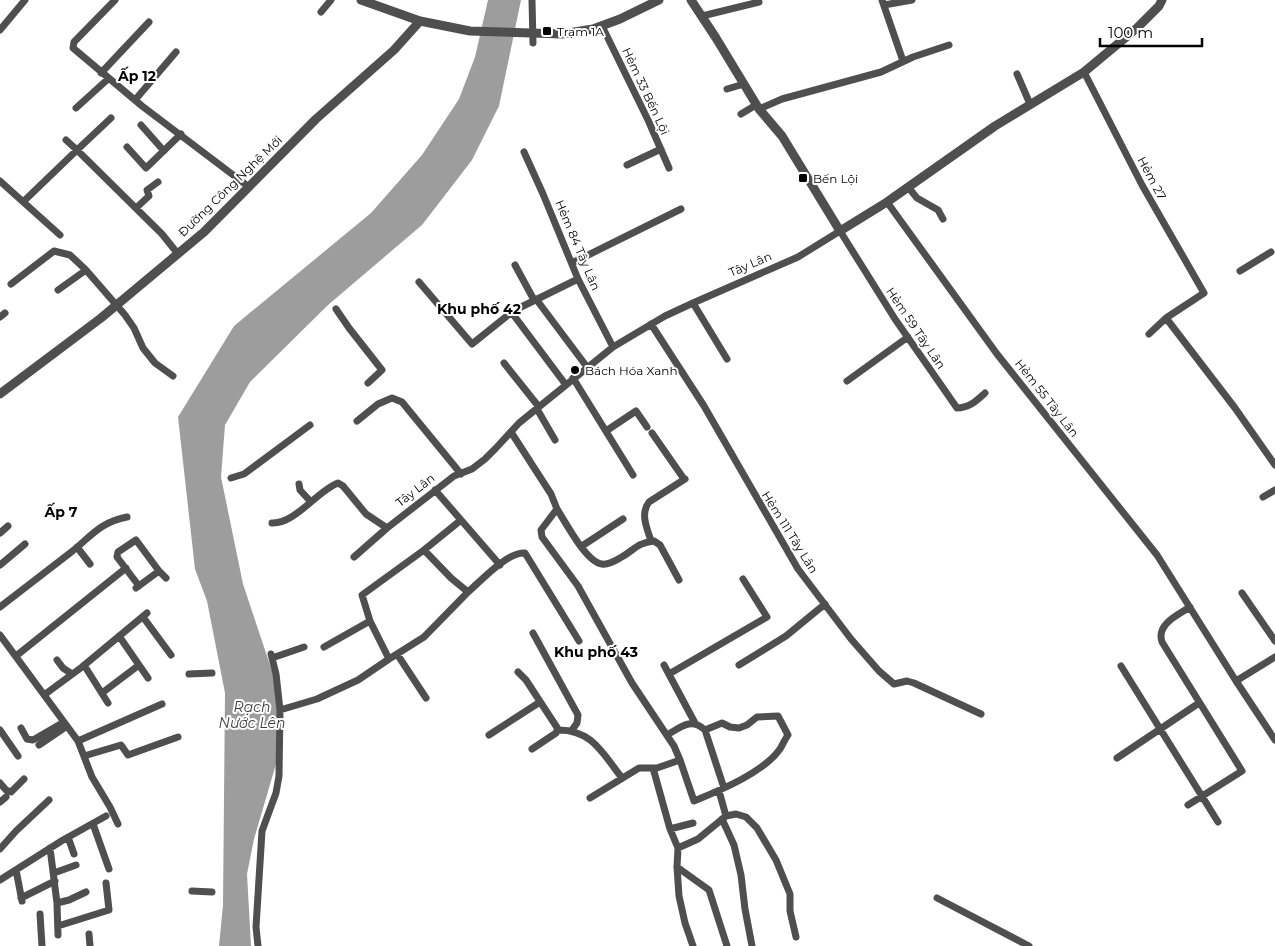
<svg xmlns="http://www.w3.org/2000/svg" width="1275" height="946" font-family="Montserrat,sans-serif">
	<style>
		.water { fill: #9d9d9d }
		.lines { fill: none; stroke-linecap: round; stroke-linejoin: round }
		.minor { stroke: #4f4f4f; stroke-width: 7 }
		.tertiary { stroke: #4f4f4f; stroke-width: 9 }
		.poi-dot { fill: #000; stroke: #fff; stroke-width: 2 }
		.labels { text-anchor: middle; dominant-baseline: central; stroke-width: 4; stroke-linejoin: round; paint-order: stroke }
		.poi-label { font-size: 12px; fill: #000; stroke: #fff; text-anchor: start }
		.street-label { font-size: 12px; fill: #000; stroke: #fff }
		.neighbourhood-label { font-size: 14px; font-weight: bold; fill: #000; stroke: #fff }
		.water-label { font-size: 14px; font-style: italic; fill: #3e3e3e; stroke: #fff }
	</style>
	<rect width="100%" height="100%" fill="#fff"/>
	<path class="water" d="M488,0H521L499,106L472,160L422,225L328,305L250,382L225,425L221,477L243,584L274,677L278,713L276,764L254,839L247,874L251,946H219L223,905L225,693L207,601L195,569L178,417L234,326L371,213L422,155L459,99L475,57Z"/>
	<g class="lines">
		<path class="minor" d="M115,0L74,42L73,48L142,106L249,187
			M532,0L533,43
			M882,0L903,61
			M884,5L912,0
			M321,12L331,0
			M702,16L759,2
			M602,26L648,120L669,168
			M0,30L25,0
			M1084,72L1142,185L1204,293L1166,318L1149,334
			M101,73L149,22
			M1017,74L1030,104
			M727,89L744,84
			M135,100L176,52
			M76,108L108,79
			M759,109L782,99L881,72L913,57L949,45
			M741,114L756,105
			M111,118L77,150L162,234L178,254
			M141,125L164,151
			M127,147L146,168L181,134
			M524,152L543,194L578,279L613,347
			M627,165L661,149
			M0,181L60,235
			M908,187L917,198L938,210L943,219
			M24,201L77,150L66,140
			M887,202L997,354L1157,555L1236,681
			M136,208L149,196L147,190L158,182
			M572,263L681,209
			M515,265L534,300
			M1240,271L1271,252
			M419,282L472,344L513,311L578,279
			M11,284L54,251L70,255L86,270L125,315L134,328L143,348L155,363L173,376
			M58,290L86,270
			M536,299L587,367
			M693,303L727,359
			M336,309L349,328L382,370L368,383
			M512,313L566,385
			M0,317L5,313
			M1166,318L1235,408L1275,465
			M651,324L704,406L798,569L851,639L879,671L894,684L907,681L914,683L981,714
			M504,363L539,407
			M573,378L633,475
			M847,381L908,337
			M537,409L555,440
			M357,421L378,404L392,398L402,402L461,474
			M606,431L636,411L647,427
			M511,432L551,494L557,509L541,530L542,537L578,586L632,683L674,746L680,760L657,768H639L590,798
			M652,433L684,479
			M231,478L244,474L310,425
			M299,484L300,490L311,502
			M435,490L500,565
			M1263,497L1275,490
			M557,509C566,523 586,562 602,564C608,565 615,561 620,558C635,550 636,543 654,541L660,545L679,580
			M272,523C295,524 317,491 338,483L343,486L366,514L387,528
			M0,533L8,526
			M651,541C647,528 640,514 649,502L685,479
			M582,546L623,519
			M77,547L90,564
			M424,550L461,520
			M354,557L387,528L445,483L454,476L472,469L485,459L496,448L519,423L613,347L665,316L693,303L798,257L840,231L895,319L957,408C969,408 976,401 985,393
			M0,565L25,544
			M139,586L117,557L118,552L136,540L159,571L166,578
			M136,588L159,571
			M1242,593L1275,641
			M0,607C23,589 47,571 70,553C92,536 98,523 127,517
			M143,617L171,655
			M533,633L578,715L577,723L572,730
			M0,635L78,741L92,777L110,807L118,824
			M119,636L148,678
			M324,647L370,621
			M397,654L426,698
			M16,656L126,568
			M1275,657L1236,681L1275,740
			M272,658L304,647
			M389,659L370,621L362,595L424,550L451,578L468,592C482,580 507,552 525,553L579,641
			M57,660L63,668L72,674
			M84,665L108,703
			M664,665L695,723
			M739,665L786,636L825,604
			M1121,666L1218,822
			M518,672L526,680L558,729L556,733L532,749
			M189,674L212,673
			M669,674L767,617L743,579
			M102,693L139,665
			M44,695L82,667L147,613
			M280,710L317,699L358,680L389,659L424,637L468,592
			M21,728L27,739L33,740L64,722
			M0,730L18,756
			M557,730C592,729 603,754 622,778
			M489,735L540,702
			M667,735C681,727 691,717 705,730L724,788
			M78,741L162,704
			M39,745L67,726
			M84,756L121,745L128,755L178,737
			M1117,758L1199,703
			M680,760L694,801C721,790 764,772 780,749C783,744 785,739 788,735L778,716L757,717L747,725L739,728L730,727L722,723L705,730
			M653,768L670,829L693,823
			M0,783L6,790L11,792L24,779
			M0,802L6,797
			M1188,805L1242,771L1162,642C1156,624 1178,615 1190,607
			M726,816L736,814L746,817L757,828L776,860L790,894V911L796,937
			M722,819L734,845L741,875L745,909L752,946
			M93,824L109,869
			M670,829L678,848L677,867L679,896L685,923L693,946
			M68,837L74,854
			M50,848L57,903L58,935
			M678,848L698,839L726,816L719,791
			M0,849L16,831L49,800
			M677,867L709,890L727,946
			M16,870L22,901
			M54,873L76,865
			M0,880L63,840L106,816
			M192,891L212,892
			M21,898L55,881
			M937,898L1029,946
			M57,903L69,900L86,892
			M40,914L42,946
			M58,926L109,910L106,883
			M89,934L90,946
			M258,946L256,927L262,831L276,793L279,776L280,710L276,674L271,654"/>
		<path class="tertiary" d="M361,0L420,21L470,31L562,34L593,29L620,19L659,0
			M691,0L716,38L759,109L782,136L840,231L887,202L995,126L1084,72L1137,28L1159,6L1162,0
			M0,394L101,318L204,232L316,119L394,50L420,21"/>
	</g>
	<g class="poi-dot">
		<rect x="542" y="26" width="10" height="10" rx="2.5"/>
		<rect x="798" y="173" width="10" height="10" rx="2.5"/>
		<circle cx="575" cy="370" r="5"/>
	</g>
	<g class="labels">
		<g class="poi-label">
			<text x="557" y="31">Trạm 1A</text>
			<text x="813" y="178">Bến Lội</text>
			<text x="585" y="370">Bách Hóa Xanh</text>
		</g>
		<g class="street-label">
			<text transform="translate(646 91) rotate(65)">Hẻm 33 Bến Lội</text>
			<text transform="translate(1152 178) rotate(62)">Hẻm 27</text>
			<text transform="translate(230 186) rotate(-44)">Đường Công Nghệ Mới</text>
			<text transform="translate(578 245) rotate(67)">Hẻm 84 Tây Lân</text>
			<text transform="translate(750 264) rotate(-23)">Tây Lân</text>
			<text transform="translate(916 328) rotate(56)">Hẻm 59 Tây Lân</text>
			<text transform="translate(1047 398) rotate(52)">Hẻm 55 Tây Lân</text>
			<text transform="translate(415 490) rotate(-38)">Tây Lân</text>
			<text transform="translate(790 532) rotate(58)">Hẻm 111 Tây Lân</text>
		</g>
		<g class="neighbourhood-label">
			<text x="137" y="76">Ấp 12</text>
			<text x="479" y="309">Khu phố 42</text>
			<text x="61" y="512">Ấp 7</text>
			<text x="596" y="652">Khu phố 43</text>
		</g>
		<g class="water-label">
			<text x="252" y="707">Rạch<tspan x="252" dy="16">Nước Lên</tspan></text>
		</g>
	</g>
	<path d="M1100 38v8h102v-8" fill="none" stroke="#000000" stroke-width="2.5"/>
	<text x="1108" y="38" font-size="15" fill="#000000" stroke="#ffffff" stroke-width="4" paint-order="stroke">100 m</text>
</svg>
